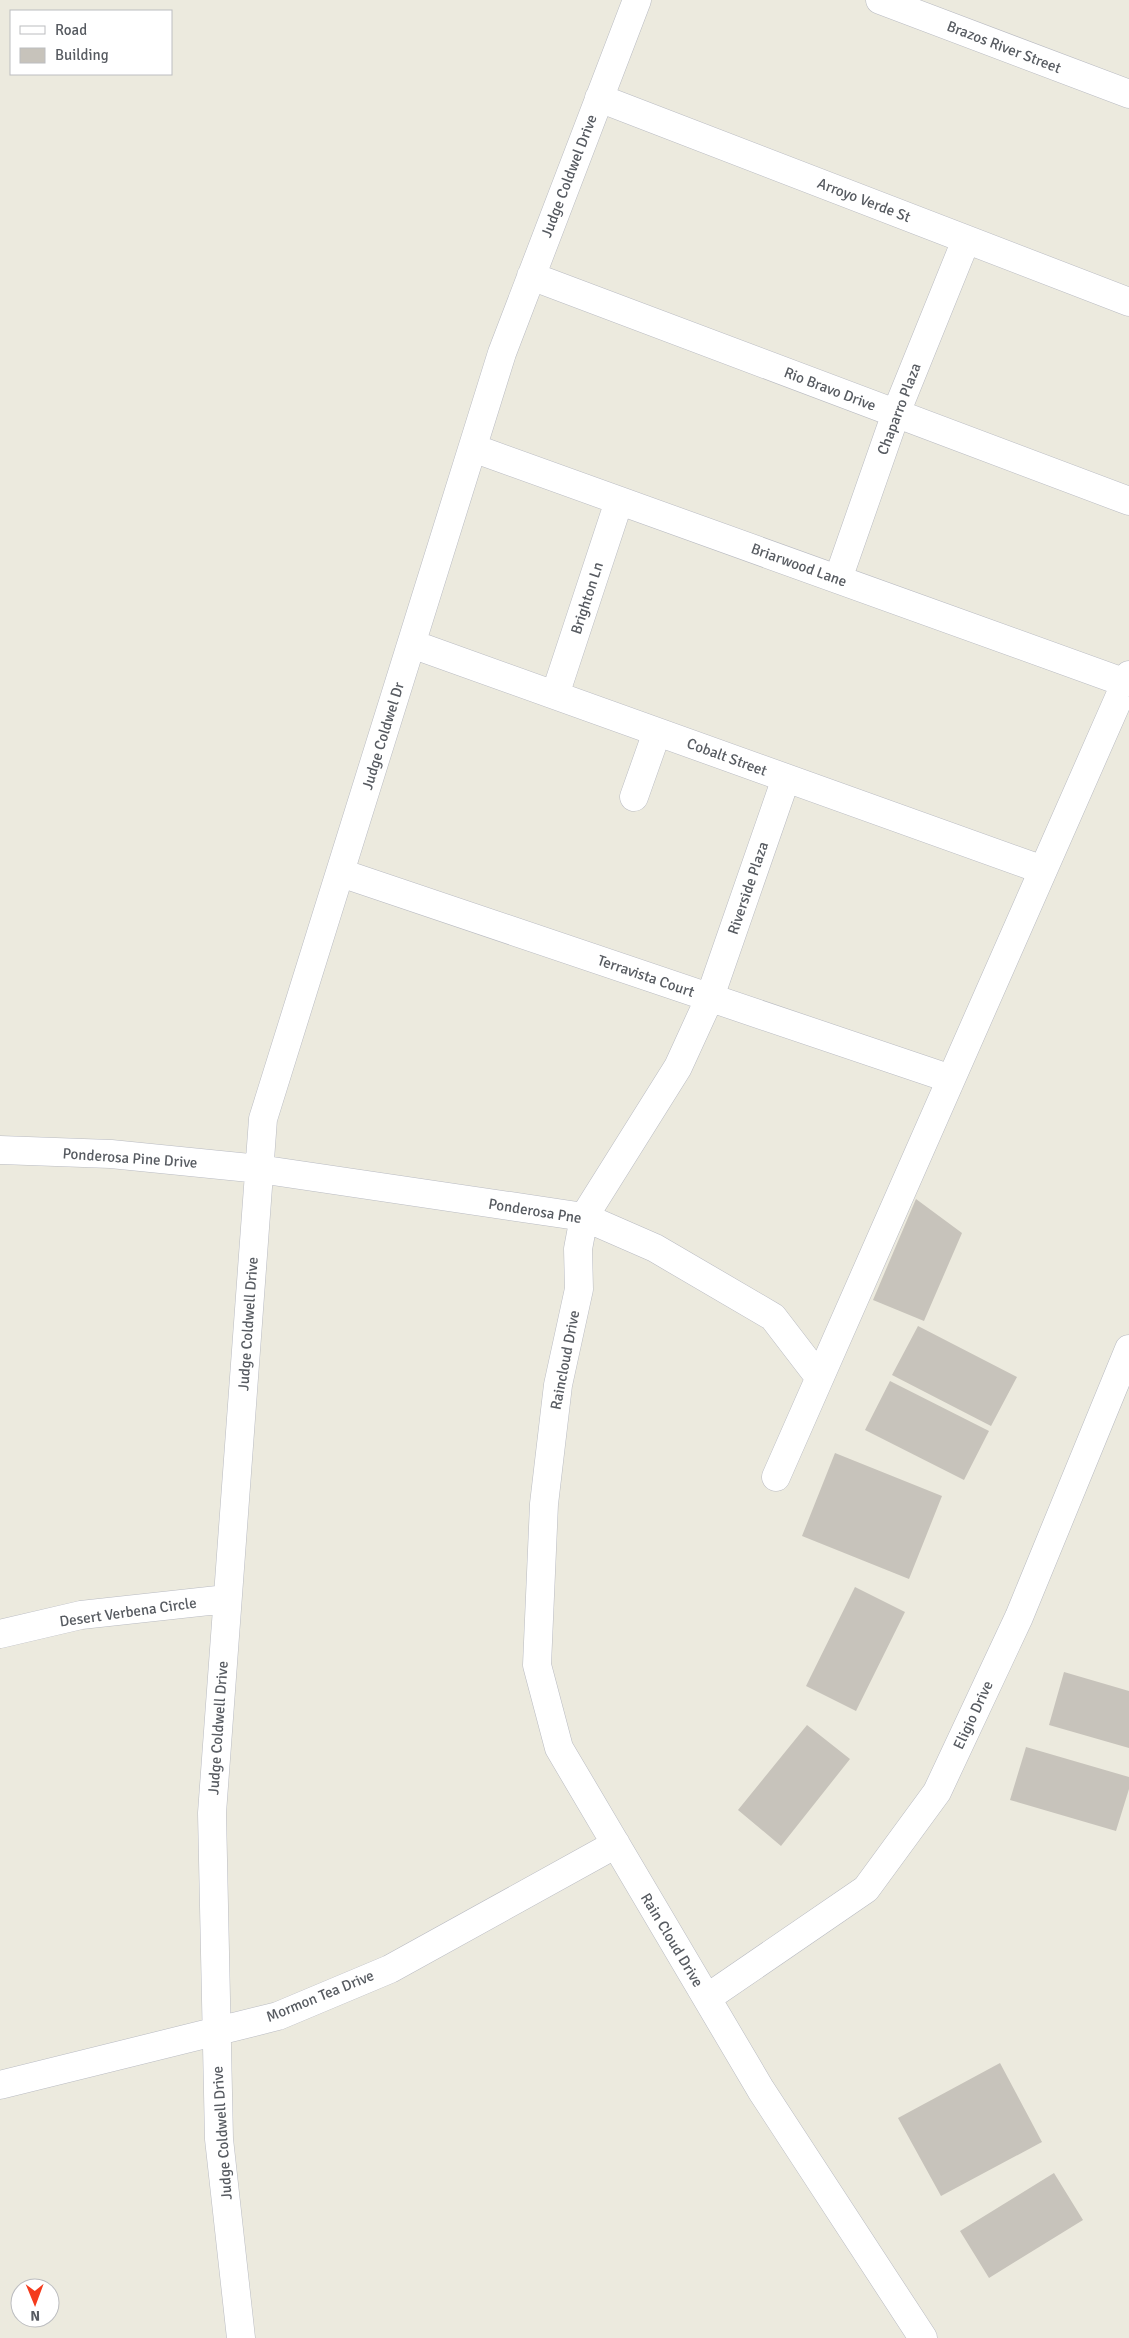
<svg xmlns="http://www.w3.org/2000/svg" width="1129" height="2338" font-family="Signika,sans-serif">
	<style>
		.building { fill: #c7c3bb }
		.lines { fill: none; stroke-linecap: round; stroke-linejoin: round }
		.minor-casing { stroke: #b9bbc2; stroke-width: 29 }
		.minor { stroke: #fff; stroke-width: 28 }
		.labels { text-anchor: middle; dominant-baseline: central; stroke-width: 4; stroke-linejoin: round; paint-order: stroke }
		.street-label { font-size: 15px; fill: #575b61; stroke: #fff }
	</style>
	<rect width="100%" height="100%" fill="#eceade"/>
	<path class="building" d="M916,1199L962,1233L924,1321L873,1300Z
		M918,1326L1017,1377L991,1426L892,1375Z
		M890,1381L989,1431L964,1480L865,1430Z
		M835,1453L942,1496L909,1579L802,1536Z
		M855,1587L905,1612L856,1711L806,1686Z
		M1064,1672L1129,1691V1748L1049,1725Z
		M807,1725L850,1759L781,1846L738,1810Z
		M1026,1747L1129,1777V1789L1116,1831L1010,1800Z
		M1000,2063L1042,2142L941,2196L898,2118Z
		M1054,2173L1083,2220L989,2278L960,2231Z"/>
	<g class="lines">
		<defs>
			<path id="minor" d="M880,0L1129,94
				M599,98L1129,302
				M531,276L1129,501
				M473,448L1126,683
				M838,579L896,413L966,240
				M412,644L1043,870
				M555,695L619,501
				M786,778L710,997L678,1067L584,1217L578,1249L579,1289L558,1385L544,1504L537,1665L559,1748L761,2090L923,2338
				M634,797L657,732
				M341,873L951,1079
				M0,1150L111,1154L259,1169L584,1217L655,1248L773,1317L819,1377
				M776,1477L1129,675
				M0,1634L81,1615L227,1599
				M707,1998L866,1889L937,1792L1019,1617L1129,1349
				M0,2085L278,2016L390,1969L616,1844
				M241,2338L219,2139L212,1813L263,1119L502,353L637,0"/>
		</defs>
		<use href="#minor" class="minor-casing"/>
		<use href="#minor" class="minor"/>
	</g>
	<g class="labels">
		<g class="street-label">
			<text transform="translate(1004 47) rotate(21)">Brazos River Street</text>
			<text transform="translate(569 176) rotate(-69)">Judge Coldwel Drive</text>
			<text transform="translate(864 200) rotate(21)">Arroyo Verde St</text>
			<text transform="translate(830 389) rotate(21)">Rio Bravo Drive</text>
			<text transform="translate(899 409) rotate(-69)">Chaparro Plaza</text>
			<text transform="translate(799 565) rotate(20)">Briarwood Lane</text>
			<text transform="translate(587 598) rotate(-72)">Brighton Ln</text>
			<text transform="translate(383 736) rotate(-73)">Judge Coldwel Dr</text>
			<text transform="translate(727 757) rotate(20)">Cobalt Street</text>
			<text transform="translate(748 888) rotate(-71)">Riverside Plaza</text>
			<text transform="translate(646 976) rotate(19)">Terravista Court</text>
			<text transform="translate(130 1158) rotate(4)">Ponderosa Pine Drive</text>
			<text transform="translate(535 1211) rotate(9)">Ponderosa Pne</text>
			<text transform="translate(248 1324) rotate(-86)">Judge Coldwell Drive</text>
			<text transform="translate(565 1360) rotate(-79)">Raincloud Drive</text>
			<text transform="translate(128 1612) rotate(-8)">Desert Verbena Circle</text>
			<text transform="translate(973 1715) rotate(-65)">Eligio Drive</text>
			<text transform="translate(218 1728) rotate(-86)">Judge Coldwell Drive</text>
			<text transform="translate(672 1940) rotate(59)">Rain Cloud Drive</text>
			<text transform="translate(320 1996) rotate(-22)">Mormon Tea Drive</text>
			<text transform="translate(222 2133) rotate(-94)">Judge Coldwell Drive</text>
		</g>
	</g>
	<rect x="10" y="10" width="162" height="65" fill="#ffffff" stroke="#bcbdc0"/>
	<rect x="20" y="26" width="25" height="8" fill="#ffffff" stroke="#bcbdc0"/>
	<text x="55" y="35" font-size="15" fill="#575b61">Road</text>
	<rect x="20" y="48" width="25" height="15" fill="#c7c3bb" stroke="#bcbdc0"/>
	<text x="55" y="60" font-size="15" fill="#575b61">Building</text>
	<g transform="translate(35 2303) rotate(179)"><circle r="24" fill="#ffffff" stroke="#bcbdc0"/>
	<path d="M0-4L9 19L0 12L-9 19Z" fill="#f43b1c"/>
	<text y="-8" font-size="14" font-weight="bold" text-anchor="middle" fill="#575b61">N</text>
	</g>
</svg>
